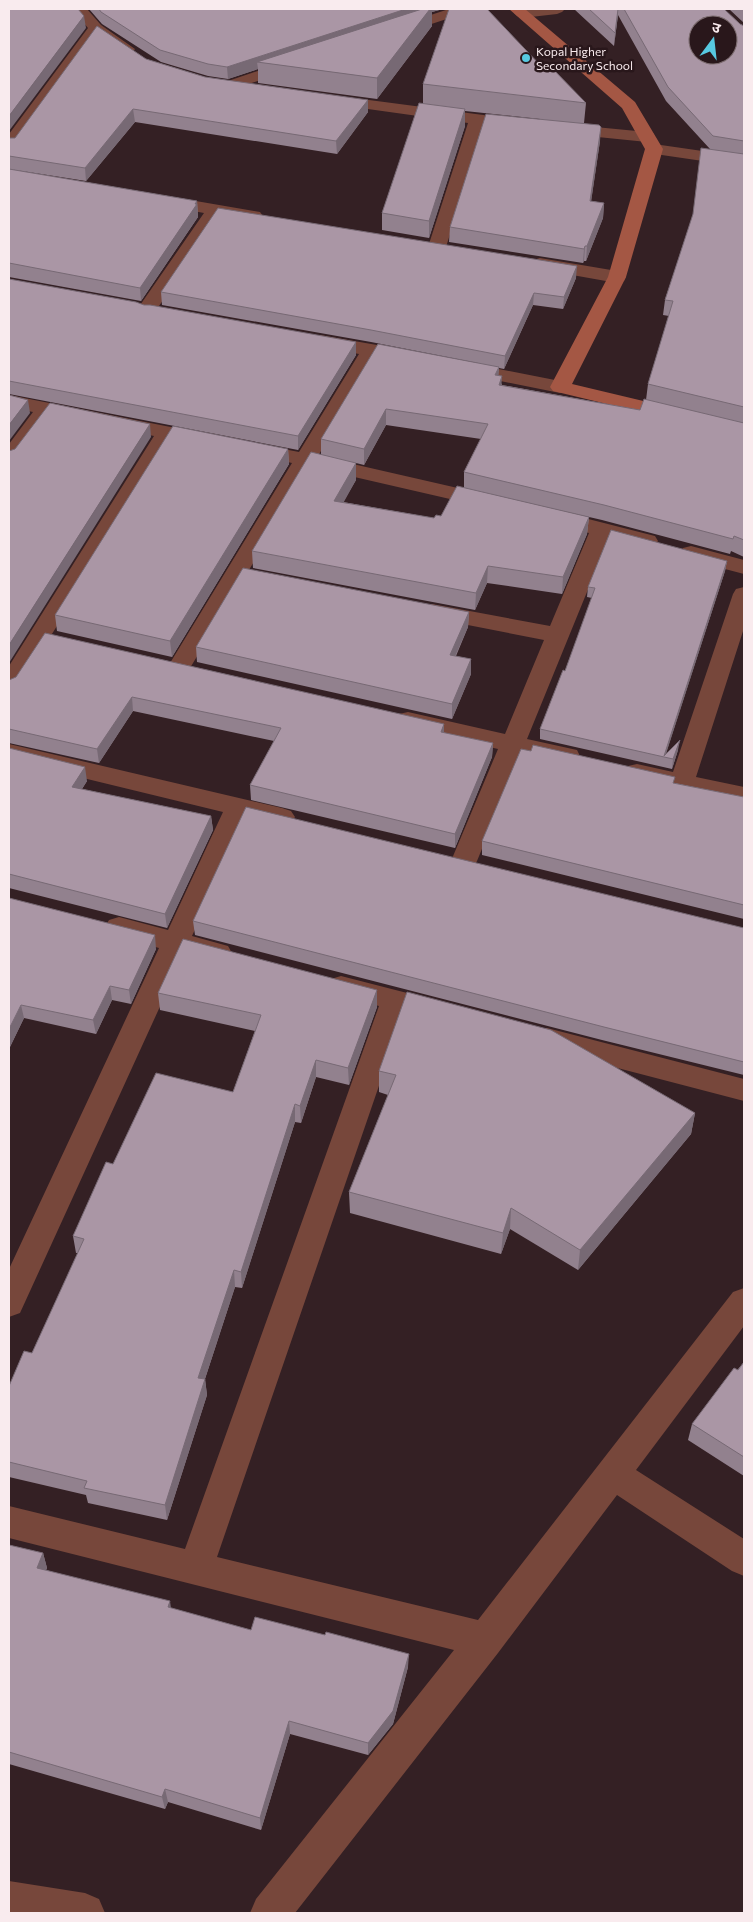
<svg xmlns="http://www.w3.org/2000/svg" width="753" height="1922" font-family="Commissioner,'Noto Sans Devanagari',sans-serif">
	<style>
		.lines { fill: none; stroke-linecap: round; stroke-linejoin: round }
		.street { fill: #77473b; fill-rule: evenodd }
		.secondary { fill: #a45744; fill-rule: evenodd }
		.wall { fill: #92818e }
		.shaded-wall { fill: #776974 }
		.building { fill: #aa96a5; stroke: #776974; fill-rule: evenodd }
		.poi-dot { fill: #57c9e1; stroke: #29171b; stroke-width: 2 }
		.labels { text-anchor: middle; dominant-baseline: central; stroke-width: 5; stroke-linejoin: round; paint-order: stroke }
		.far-poi-label { font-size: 12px; fill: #f9ebee; stroke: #29171b; text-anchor: start }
	</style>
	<rect width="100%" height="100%" fill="#342024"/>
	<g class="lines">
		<path class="street" d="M72,9H87L101,25L135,49L133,52H121L98,36L15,149L9,150V134L88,28Z
			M449,9H471L468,12L401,34H391L388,31L391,28Z
			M521,9H565L562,12L557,14L522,18L517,16L514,13Z
			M293,59L299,61L301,64L299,67L228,91L222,89L220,86L222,83Z
			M331,95L522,120L528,121L530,125L528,129L522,130L484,125L446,247L443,251L437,252L431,251L428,247L468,123L325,103L323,100L325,97Z
			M564,124L647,132L653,133L655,137L653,141L647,142L558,133L556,129L558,125Z
			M654,144L744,157V167L648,153L645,149L648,145Z
			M161,195L254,211L260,212L263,216L260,220L254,221L220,215L153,315L146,317L139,315L136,311L204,213L155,204L152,200L155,196Z
			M540,258L617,271L624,273L626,277L624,281L617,283L533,268L531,264L533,260Z
			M320,335L411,351L418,353L421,357L418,361L411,363L377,357L318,456L497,497L500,502L497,507L489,508L311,467L187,673L179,676L171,673L167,668L292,463L246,453L243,449L246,445L253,443L299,452L359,354L313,345L310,341L313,337Z
			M463,362L560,381L567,383L570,387L567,391L560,393L456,372L453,368L456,364Z
			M9,395L206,434L213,436L216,440L213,444L206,446L173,440L17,690L9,693V666L154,436L51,415L16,462L9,464V444L33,412L9,407Z
			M553,510L655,536L658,541L655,546L647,548L609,538L527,739L577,750L580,756L577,762L568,764L521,754L477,861L473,868L464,870L455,868L451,861L498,749L399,726L396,720L399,714L408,712L505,734L544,640L432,618L424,616L421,611L424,606L432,604L550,626L589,533L545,522L542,517L545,512Z
			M691,546L744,560V574L683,558L680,553L683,548Z
			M744,587V628L696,777L744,787V805L628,778L624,772L628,766L637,764L673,772L733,594L736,589Z
			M9,744L282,808L291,811L295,817L291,823L282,826L246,817L192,936L228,946L232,953L228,960L218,963L184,954L20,1313L9,1317V1269L159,948L109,934L105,927L109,920L119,917L168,930L223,812L9,760Z
			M341,976L450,1004L454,1012L450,1020L440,1023L404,1013L217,1557L478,1620L733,1292L744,1288V1326L636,1470L744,1539V1576L732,1571L617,1495L498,1653L295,1913H250L256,1899L454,1650L9,1538V1506L185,1549L379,1006L331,993L327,986L331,979Z
			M547,1028L744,1079V1101L537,1047L533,1039L537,1031Z
			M9,1881L85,1893L99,1899L105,1913H9Z"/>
		<path class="secondary" d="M509,9H525L635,102L663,149L626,277L572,384L744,425V437L553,391L550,387L608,277L645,149L622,108Z"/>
	</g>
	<path class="wall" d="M89,9H443L432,12V26L377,99L258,83V69L228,79L208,76L161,62L102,24Z
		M574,9H724L740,24L744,26V557L731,551L730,554L602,520L464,488V472L481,439L386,425L364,465L356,463V480L343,502L434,518L441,516L589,517L587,534L562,594L487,583L475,610L253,568L252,551L321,455V439L478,363L371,342L162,305L161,292L576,278L563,309L533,305L504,369L499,368L498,376L502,385L640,410L646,400L648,384L669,316L663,315L665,300L693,215L710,149L666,101L618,15L614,46Z
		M729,9H744V23Z
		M146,59L205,77L368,112L337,154L135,122L86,181L9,169V138H15Z
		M542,67L586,103L584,123L600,141L591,201L604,203L603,218L586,261H584L583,263L449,242L450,227L540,119L465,111V126L429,238L382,230V213L423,104V84Z
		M9,169L197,201L198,217L141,301L9,277Z
		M9,279L144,305L356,342V355L298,450L9,394Z
		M288,449L289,464L172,657L57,631L55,615Z
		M727,561L725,571L666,753L678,750L672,769L540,739V729L565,671L592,598L587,597L588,587Z
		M469,612L468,627L456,656L471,659V674L452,719L197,662L196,647Z
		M9,680L444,733L493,743L492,757L455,848L251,800L250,785L274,741L133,711L99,763L9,743Z
		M9,748L87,781L82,789L211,816L213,830L167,928L9,888Z
		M674,783L744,797V919L482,855V841Z
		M9,898L156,949L131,1004L112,1000L96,1034L24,1018L9,1049Z
		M193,921L744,928V1075L602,1040L195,935Z
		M158,993L377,1007L349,1085L316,1077L301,1123L295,1122L242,1288L235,1287L205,1379L207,1395L167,1520L88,1503L86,1495L9,1477V1386L32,1353L78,1253H76L73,1236L113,1164L233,1092L255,1031L160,1010Z
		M379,1071L695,1113L691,1134L578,1270L510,1229L501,1254L350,1213L349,1192L388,1095L379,1092Z
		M744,1362V1476L688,1440L692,1424Z
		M9,1545L43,1553L47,1568L46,1570L171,1608L251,1630L408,1667L393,1724L368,1755L290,1734L261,1830L168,1802L165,1809L9,1764Z"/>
	<path class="shaded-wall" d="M406,9H443L432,12V26L377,99V78L257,62L258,69L228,79L227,67Z
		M618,9V15L614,46L615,33Z
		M84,16L86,28L9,131V116Z
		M368,100V112L337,154L336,141Z
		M133,109L135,122L86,181L85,168Z
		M465,109V126L429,238V221Z
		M601,127L600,141L589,216L590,201Z
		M197,201L198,217L141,301L140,288Z
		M604,203L603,218L586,261L587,246Z
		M585,246L584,261L583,263L584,249Z
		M577,266L576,278L563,309L564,297Z
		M534,293L533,305L504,369L505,356Z
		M356,342V355L298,450V436Z
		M499,367L498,383L495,375Z
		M502,376L501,392L499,385Z
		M28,400L30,413L9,441V425Z
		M386,409V425L364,465V449Z
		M150,424L151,437L9,663V645Z
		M288,449L289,464L172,657L170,641Z
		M356,463V480L335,518L334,501Z
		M589,517L587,534L562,594L563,577Z
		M727,561L725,571L665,757H664Z
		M488,566L487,583L475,610L476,593Z
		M469,612L468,627L449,670L450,655Z
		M471,659V674L452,719V704Z
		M132,697L133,711L99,763L97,749Z
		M444,724V738L441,732Z
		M680,740L678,750L672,769L673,759Z
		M493,743L492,757L455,848V834Z
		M85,767L87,781L74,801L72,787Z
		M211,816L213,830L167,928L165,914Z
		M155,935L156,949L131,1004L129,990Z
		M110,986L112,1000L96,1034L93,1020Z
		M377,990V1007L349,1085L348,1068Z
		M21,1005L24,1018L9,1049V1029Z
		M316,1060V1077L301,1123L300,1106Z
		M295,1104V1122L242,1288L241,1272Z
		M695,1113L691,1134L578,1270L580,1250Z
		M511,1208L510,1229L501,1254L503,1233Z
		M234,1270L235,1287L200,1394L198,1378Z
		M205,1379L207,1395L167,1520L165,1505Z
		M43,1553L47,1568L41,1582L37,1568Z
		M170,1601L172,1615L168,1607Z
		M409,1654L408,1667L393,1724L368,1755V1743Z
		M289,1721L290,1734L261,1830L260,1818Z
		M165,1789L168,1802L165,1809L162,1797Z"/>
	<path class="building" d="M9,9H78L84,16L9,116Z
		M99,9H406L227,67L208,64L160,50L101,12Z
		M422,9H430L377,78L257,62Z
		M449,9H487L542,67L550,66L586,103L423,84Z
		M589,9H618L615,33Z
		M624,9H724L740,24L744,26V141L713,136L668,87ZM698,25H728V55H698Z
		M97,26L146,59L205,77L368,100L336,141L133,109L85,168L9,156V138H15Z
		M419,103L465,109L429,221L382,213Z
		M486,114L599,125L601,127L590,201L604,203L587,246H585L584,249L450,227Z
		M701,148L744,154V407L648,384L673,301L665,300L693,214Z
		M9,169L197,201L195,204H197L140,288L9,263Z
		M218,208L577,266L564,297L534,293L505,356L371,330L161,292Z
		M9,279L136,302L144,305H150L356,342L298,436L9,381Z
		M378,344L499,367L495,375L502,376L499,385L640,410L644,399L744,423V540L734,536L733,539L604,505L464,472L488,424L386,409L364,449L321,439Z
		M9,395L28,400L9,425Z
		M50,403L150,424L9,645V451L15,449Z
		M173,426L288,449L170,641L55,615Z
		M311,452L356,463L334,501L434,518L436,515L441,516L457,486L589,517L563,577L488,566L476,593L252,551Z
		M611,530L727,561L664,756L680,740L673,759L540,729L563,670L565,671L595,588L588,587Z
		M243,568L469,612L450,655L471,659L452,704L196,647Z
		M45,633L444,724L441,732L493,743L455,834L250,785L281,728L132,697L97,749L9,729V680L16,677Z
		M533,745L675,777L673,783L744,797V905L482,841L521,749L531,751Z
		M9,748L85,767L72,787L211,816L165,914L9,874Z
		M246,807L744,928V1062L604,1027L193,921Z
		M9,898L155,935L129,990L110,986L93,1020L21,1005L9,1029Z
		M183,939L377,990L348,1068L316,1060L300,1106L295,1104L241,1272L234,1270L198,1378L205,1379L165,1505L84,1488L87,1481L9,1462V1386L24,1351L32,1353L84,1239L73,1236L106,1162L113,1164L156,1073L233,1092L261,1015L158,993Z
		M407,992L551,1030L695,1113L580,1250L511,1208L503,1233L349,1192L396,1075L379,1071Z
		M744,1362V1457L692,1424L734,1368L738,1370Z
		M9,1545L43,1553L37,1568L170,1601L168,1607L251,1630L255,1617L325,1635L326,1632L409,1654L393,1711L368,1743L289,1721L260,1818L165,1789L162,1797L9,1752Z"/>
	<circle class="poi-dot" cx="526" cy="58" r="5"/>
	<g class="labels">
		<g class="far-poi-label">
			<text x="536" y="51">Kopal Higher<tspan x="536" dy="14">Secondary School</tspan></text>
		</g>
	</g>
	<rect width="753" height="1922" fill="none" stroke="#f9ebee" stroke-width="20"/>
	<g transform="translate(713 40) rotate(15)"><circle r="24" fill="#29171b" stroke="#7c6c6f"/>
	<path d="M0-4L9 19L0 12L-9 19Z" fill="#57c9e1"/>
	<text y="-8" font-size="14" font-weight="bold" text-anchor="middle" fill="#f9ebee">उ</text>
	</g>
</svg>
